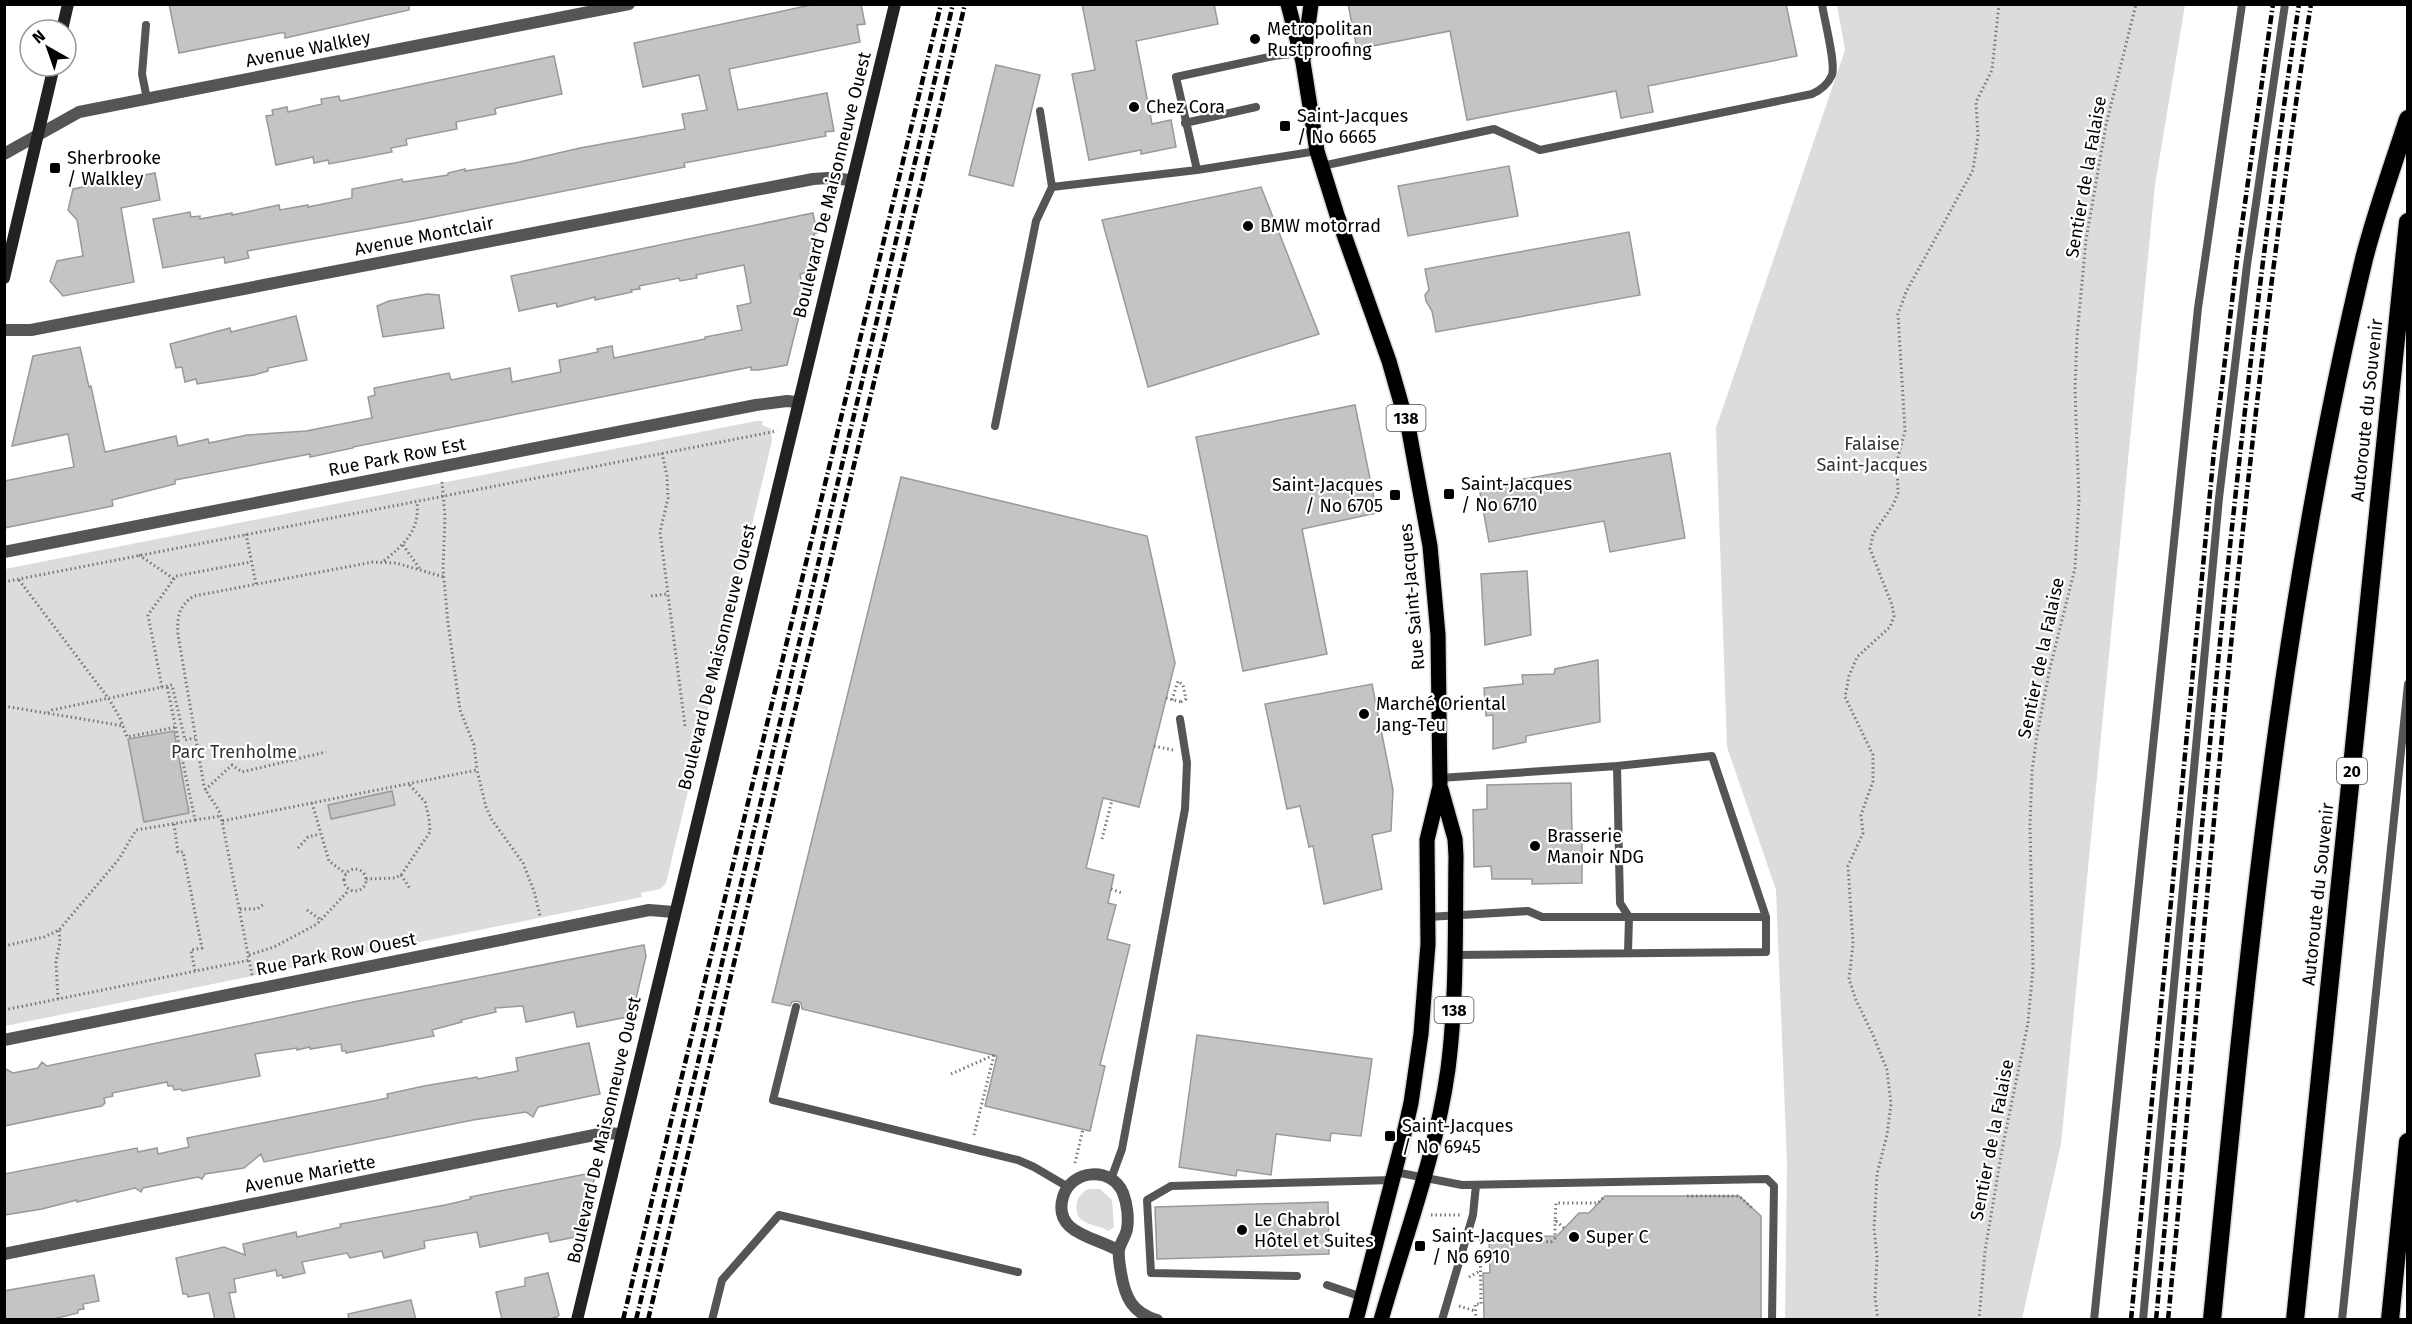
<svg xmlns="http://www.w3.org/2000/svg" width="2412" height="1324" font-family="'Fira Sans',sans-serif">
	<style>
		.green { fill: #dcdcdc }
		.building { fill: #c4c4c4; stroke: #999; stroke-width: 1.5 }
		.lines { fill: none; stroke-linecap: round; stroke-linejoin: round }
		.primary-casing { stroke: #dbdbdb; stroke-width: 18 }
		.highway-casing { stroke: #dbdbdb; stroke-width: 21 }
		.path { stroke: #777; stroke-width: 3; stroke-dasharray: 1.5 3; stroke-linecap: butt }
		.lane { stroke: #555; stroke-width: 8 }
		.street { stroke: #555; stroke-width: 12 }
		.secondary { stroke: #222; stroke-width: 12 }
		.primary { stroke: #000; stroke-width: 15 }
		.highway { stroke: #000; stroke-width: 18 }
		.rail { stroke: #000; stroke-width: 4.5; stroke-dasharray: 9 3 1.5 3; stroke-linecap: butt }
		.poi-dot { fill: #000; stroke: #fff; stroke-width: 2 }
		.labels { text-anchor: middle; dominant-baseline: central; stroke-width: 4.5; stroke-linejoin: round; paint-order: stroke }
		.shield { fill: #fff; stroke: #4c4c4c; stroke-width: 1.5 }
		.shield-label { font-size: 16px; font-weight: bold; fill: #000 }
		.poi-label { font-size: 18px; fill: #000; stroke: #fff; text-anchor: start }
		.street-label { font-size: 18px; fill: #000; stroke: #fff }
		.park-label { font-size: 18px; fill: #333; stroke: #fff }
	</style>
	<rect width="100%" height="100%" fill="#fff"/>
	<path class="green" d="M1837,5H2185L2155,185L2061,1144L2022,1319H1785L1787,1162L1776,890L1727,747L1716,428L1845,50Z
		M756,421H763L762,425L771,429L772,441L666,883L660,889L641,893L642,897L5,1026V569Z
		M1088,1189H1100L1112,1200L1114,1227L1108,1231C1098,1224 1087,1227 1078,1216C1074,1204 1077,1196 1088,1189Z"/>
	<path class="building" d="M169,4H409V10L285,38V33H280L179,53Z
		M815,4H861L865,24L857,25L860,42L729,69L738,110L827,93L834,131L825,132L826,136L684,163L685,167L413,221L247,251L249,258L225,263L224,257L163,268L153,219L190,212L191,217L200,216V219L232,213V215L279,205L280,210L308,205V207L352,198V189L402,179L403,182L448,175V173L465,169V171L515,163L580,148L685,129L682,114L707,110L699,75L643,87L634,43Z
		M1082,4H1214L1218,24L1136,41L1152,124L1171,120L1176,147L1141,154V150L1089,160L1072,74L1095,70Z
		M1348,4H1786L1797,56L1648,86L1653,112L1621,118L1616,91L1467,120L1450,31L1357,49Z
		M554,56L562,94L497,108L495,109L496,114L456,122L457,129L406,139L407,145L391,148L392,152L329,164L328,160L314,163L313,157L276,165L266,116L273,115L272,110L287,107L288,112L322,104L321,99L339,96L340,101L346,100Z
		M996,65L1040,75L1013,186L969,175Z
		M1509,166L1518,216L1408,236L1398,186Z
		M155,173L160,200L121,208L134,282L63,296L50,281L57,261L83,256L77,220L68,210L73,189Z
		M1261,187L1319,334L1148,387L1102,220Z
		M813,213L817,233L814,234L816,244H813L812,248L814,258H811L812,263L807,264L809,272L800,274L804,296L787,365L759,370H751V367L353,447V448L310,457V454L175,480V484L112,500L113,506L4,528V481L74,467L68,434L12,446L33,356L80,347L89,387L91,386L105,452L176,436L178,446L208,439L209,443L247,435L306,431L372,418L368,397L375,395L374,388L449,373L451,380L510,368L512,382L561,372L559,360L598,352L597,349L612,346L614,358L705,339V337L742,330L737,306L751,303L744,265L696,275L697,278L680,281L679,278L639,286L640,289L631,290L632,292L595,300V297L557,307L556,303L519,311L511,276Z
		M1629,232L1640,295L1436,332L1432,311L1426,301L1425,295L1429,290L1425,269Z
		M427,294L439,295L444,328L383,337L377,306L389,301Z
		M296,316L307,360L268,368V371L254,375L197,384L196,379L185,382L182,367L176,368L170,344L230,328L231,332Z
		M1355,405L1377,513L1302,529L1327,654L1243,671L1196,437Z
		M1670,453L1685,538L1610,552L1604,521L1489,542L1479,487Z
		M901,477L1147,536L1175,663L1139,807L1103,798L1086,868L1114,875L1108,903L1116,905L1107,939L1130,945L1100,1065L1105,1066L1090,1131L985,1106L997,1056L802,1009L801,1003L797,1001L792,1002L790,1006L772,1002Z
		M1527,571L1531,635L1485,645L1481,574Z
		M1598,660L1600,722L1526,736V742L1493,749V715L1486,716L1484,688L1523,684L1522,675L1554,674L1555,669Z
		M1372,684L1393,790L1391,831L1372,835L1382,889L1324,904L1313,846L1309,847L1300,806L1287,809L1265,704Z
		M174,731L189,813L144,822L128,739Z
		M1571,783L1572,836H1582V883L1532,884V879H1492L1491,866L1474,867L1473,810L1487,809V785Z
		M392,791L395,805L331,819L328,805Z
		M644,945L646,956L632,1016L577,1027L574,1012L526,1022L523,1006L495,1008L496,1012L461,1020L462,1022L432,1030L434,1036L346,1053V1051H342L341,1044L310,1049V1047L297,1050V1048L255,1054L260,1076L182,1091L181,1089L174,1090L173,1086H168L167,1082L112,1093L113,1096L104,1098L105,1103L102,1106L4,1126V1068L13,1073L38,1068L42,1062L47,1066L358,1001Z
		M1197,1035L1372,1059L1361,1136L1331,1133L1330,1141L1276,1134L1271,1175L1237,1170L1236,1176L1179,1167Z
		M589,1043L600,1094L538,1107L533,1117L526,1112L473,1120L264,1162L261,1154L244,1168L205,1174L202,1179L198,1177L143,1188L141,1192L135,1188L77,1202V1200L42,1209L4,1215V1174L137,1148L138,1152L157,1148L158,1154L189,1147L187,1138L388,1098L387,1094L424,1086L477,1077L478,1079L518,1071L516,1058Z
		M596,1172L580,1236L550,1242L548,1233L480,1247L477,1232L424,1241L425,1248L384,1258L382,1251L350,1258L347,1253L302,1262L305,1273L283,1278L282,1275L277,1276L276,1270L234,1279L236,1292L229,1293L235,1320H215L209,1293L188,1297L187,1294H183L176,1258L224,1247L245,1255L243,1244L296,1232L297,1237L341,1227L340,1224L445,1205L471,1199L470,1197Z
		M1605,1196H1739L1761,1216V1320H1484L1483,1273H1490L1489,1237L1557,1236L1579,1213H1589Z
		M1328,1202L1329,1254L1157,1259L1155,1207Z
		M548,1273L559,1315L557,1317L545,1320H502L496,1292L525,1286V1278Z
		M94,1275L99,1301L83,1304L84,1309L78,1310V1313L49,1320H4V1291Z
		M411,1300L416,1320H349L348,1314Z"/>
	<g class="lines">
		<defs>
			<path id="primary" d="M1288,4L1303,62L1317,151L1337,215L1389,361L1409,431L1430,546L1438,635L1440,786L1427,840L1428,944L1421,1034L1411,1103L1401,1147L1356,1320
				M1304,56L1311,4
				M1381,1320C1405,1236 1436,1155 1448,1069C1457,998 1455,928 1456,856L1455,839L1441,789"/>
			<path id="highway" d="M2212,1320C2247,964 2280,607 2364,259C2376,212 2393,165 2408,119
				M2295,1320L2408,222
				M2390,1320L2408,1142"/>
		</defs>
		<use href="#primary" class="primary-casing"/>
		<use href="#highway" class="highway-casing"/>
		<path class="path" d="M662,453L667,476L668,498L660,532L685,726
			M442,482L445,516L443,569L448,623L460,710L474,745L477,770
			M246,534L256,584
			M403,545L420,569
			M139,555L174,579
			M384,561C405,543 420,531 417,501
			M19,580L109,699L120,718L127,737L176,727
			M4,582L777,431
			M651,596L667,594
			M162,687L148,615L176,576L251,562
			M1166,698L1181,702
			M1172,700L1178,681L1183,685L1186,699L1181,702
			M4,706L124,726
			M48,713L52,710L172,685L185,740L195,738
			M1154,746L1173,750
			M205,790L232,765L242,772L326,752
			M312,803L329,861L346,874
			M195,820L221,816
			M222,821C219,805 210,801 204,786L178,635C177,618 178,606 194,596L373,562L396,563L444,577
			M174,824L178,852H183L202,948L191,950L195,971
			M1102,839L1112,800
			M298,848L308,837L320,834
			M344 880a11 11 0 1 1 22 0a11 11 0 1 1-22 0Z
			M401,875L411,890
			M366,879L395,878L401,875L430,832L429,818L425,802L408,783
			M1111,889L1122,893
			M240,909H257L264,904
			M307,910L321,920
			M4,946L44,937L59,930L119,859L136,830L195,820L167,686
			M249,955L274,947L317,924L349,890
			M252,975L222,821L477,770L486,807L492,820L523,863L534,891L540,916
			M58,999L56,962L60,942L59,930
			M4,1010L250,960
			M951,1074L994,1055
			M974,1135L994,1055
			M1075,1163L1083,1129
			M1687,1196H1739L1752,1208
			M1431,1215H1460
			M1564,1228L1555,1220L1556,1203H1598L1605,1196
			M1479,1240L1489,1237L1538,1236L1539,1241L1551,1242L1555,1238V1220
			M1480,1260L1490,1259
			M1469,1277L1480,1271
			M1459,1306L1475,1311
			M1476,1320L1475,1304H1481L1480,1242
			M1878,1320L1875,1297L1877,1257L1874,1228L1877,1174L1887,1135L1891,1104L1887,1070L1873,1035L1856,1000L1849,979L1853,944L1848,866L1863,833L1861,815L1873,781V755L1845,697L1849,676L1857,657L1890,627L1894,616L1892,605L1870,549L1873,534L1893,505L1898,493L1897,461L1905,431L1898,314L1906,292L1973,170L1978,136L1976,102L1992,70L1999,4
			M1979,1320L1985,1251L2002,1150L2028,1023L2033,967L2030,825L2032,771L2037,735L2050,668L2075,568L2079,500L2075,390L2077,336L2086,240L2106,125L2136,4"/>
		<path class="lane" d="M146,25L142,74L147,99
			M1040,111L1052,187L1197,170L1317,151
			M1185,123L1256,107
			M1322,166L1494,129L1540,150L1812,94C1821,90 1828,84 1832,75C1836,63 1824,19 1822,4
			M1197,170L1176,77L1274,56L1300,53
			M995,426L1036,221L1052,187
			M1617,766L1712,756L1766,917
			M1440,778L1617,766L1620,903L1629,917H1766V952L1456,955
			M1428,917L1528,911L1542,917H1629L1628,953
			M796,1007L773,1100L1018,1160L1034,1167L1068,1187
			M1395,1172L1462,1185L1767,1179L1774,1186L1772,1320
			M1111,1179L1122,1149L1185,809L1187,763L1180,719
			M1297,1276L1151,1273L1147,1200L1171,1186L1393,1180
			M1327,1285L1362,1297
			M712,1320L722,1280L779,1215L1018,1272
			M1442,1320L1473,1215L1476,1185
			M2094,1320L2198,308L2242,4
			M2143,1320L2219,498L2247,265L2285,4
			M2342,1320L2408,684"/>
		<path class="street" d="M4,154L79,112L629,4
			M4,330H31L813,179L828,178L851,180
			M4,552L756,405L787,401L797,402
			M4,1040L649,910L674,912
			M1119,1251C1097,1237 1052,1234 1063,1197C1071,1169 1112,1166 1123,1193C1127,1203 1129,1218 1127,1229C1126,1236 1120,1243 1119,1250C1118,1257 1120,1266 1121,1273C1125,1297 1132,1313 1157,1320
			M4,1254L604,1133L622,1134"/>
		<path class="secondary" d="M62,30L68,4
			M4,278L54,66
			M577,1320L895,4"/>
		<use href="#primary" class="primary"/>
		<use href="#highway" class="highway"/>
		<path class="rail" d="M623,1320L941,4
			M636,1320L953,4
			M648,1320L965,4
			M2131,1320L2214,451L2237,260L2273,4
			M2156,1320C2198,881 2232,440 2299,4
			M2168,1320C2210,881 2242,440 2311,4"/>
	</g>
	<g class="poi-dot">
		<circle cx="1255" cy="39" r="6"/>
		<circle cx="1134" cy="107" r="6"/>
		<rect x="1279" y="120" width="12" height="12" rx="3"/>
		<rect x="49" y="162" width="12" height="12" rx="3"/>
		<circle cx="1248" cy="226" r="6"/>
		<rect x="1443" y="488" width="12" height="12" rx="3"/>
		<rect x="1389" y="489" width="12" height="12" rx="3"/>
		<circle cx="1364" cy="714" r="6"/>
		<circle cx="1535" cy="846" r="6"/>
		<rect x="1384" y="1130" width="12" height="12" rx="3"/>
		<circle cx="1242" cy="1230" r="6"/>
		<circle cx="1574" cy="1237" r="6"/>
		<rect x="1414" y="1240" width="12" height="12" rx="3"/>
	</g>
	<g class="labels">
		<g class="shield">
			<rect x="1386.5" y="405" width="39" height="26" rx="4.5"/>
			<rect x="2337" y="758" width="30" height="26" rx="4.5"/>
			<rect x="1434.5" y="997" width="39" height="26" rx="4.5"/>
		</g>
		<g class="shield-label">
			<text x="1406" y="418">138</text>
			<text x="2352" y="771">20</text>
			<text x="1454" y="1010">138</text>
		</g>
		<g class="poi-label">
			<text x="1267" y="29">Metropolitan<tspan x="1267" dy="21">Rustproofing</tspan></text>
			<text x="1146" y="107">Chez Cora</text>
			<text x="1297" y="116">Saint-Jacques<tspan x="1297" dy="21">/ No 6665</tspan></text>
			<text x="67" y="158">Sherbrooke<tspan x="67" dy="21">/ Walkley</tspan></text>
			<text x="1260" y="226">BMW motorrad</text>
			<text x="1461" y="484">Saint-Jacques<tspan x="1461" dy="21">/ No 6710</tspan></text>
			<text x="1383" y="485" text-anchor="end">Saint-Jacques<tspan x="1383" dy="21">/ No 6705</tspan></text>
			<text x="1376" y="704">Marché Oriental<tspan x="1376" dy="21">Jang-Teu</tspan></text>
			<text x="1547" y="836">Brasserie<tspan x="1547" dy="21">Manoir NDG</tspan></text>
			<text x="1402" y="1126">Saint-Jacques<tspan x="1402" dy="21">/ No 6945</tspan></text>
			<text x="1254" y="1220">Le Chabrol<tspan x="1254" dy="21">Hôtel et Suites</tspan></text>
			<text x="1432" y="1236">Saint-Jacques<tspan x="1432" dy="21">/ No 6910</tspan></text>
			<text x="1586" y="1237">Super C</text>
		</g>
		<g class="street-label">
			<text transform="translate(308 49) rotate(-11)">Avenue Walkley</text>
			<text transform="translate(2086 177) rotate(-80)">Sentier de la Falaise</text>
			<text transform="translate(832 185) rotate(-76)">Boulevard De Maisonneuve Ouest</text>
			<text transform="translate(424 236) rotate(-11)">Avenue Montclair</text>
			<text transform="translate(2367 410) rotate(-84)">Autoroute du Souvenir</text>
			<text transform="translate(397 457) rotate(-11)">Rue Park Row Est</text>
			<text transform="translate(1412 597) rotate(-95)">Rue Saint-Jacques</text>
			<text transform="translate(717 657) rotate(-76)">Boulevard De Maisonneuve Ouest</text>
			<text transform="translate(2041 658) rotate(-78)">Sentier de la Falaise</text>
			<text transform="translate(2318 894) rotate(-84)">Autoroute du Souvenir</text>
			<text transform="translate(336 954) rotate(-11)">Rue Park Row Ouest</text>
			<text transform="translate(604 1130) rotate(-77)">Boulevard De Maisonneuve Ouest</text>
			<text transform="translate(1992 1140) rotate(-79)">Sentier de la Falaise</text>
			<text transform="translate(310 1174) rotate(-11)">Avenue Mariette</text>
		</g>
		<g class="park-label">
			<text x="1872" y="444">Falaise<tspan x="1872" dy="21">Saint-Jacques</tspan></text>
			<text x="234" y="752">Parc Trenholme</text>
		</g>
	</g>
	<rect width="2412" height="1324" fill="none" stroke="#000000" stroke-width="12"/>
	<g transform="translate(48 48) rotate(320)"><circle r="28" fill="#ffffff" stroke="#999999" stroke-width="1.5"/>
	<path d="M0-4.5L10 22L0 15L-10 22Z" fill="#000000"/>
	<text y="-9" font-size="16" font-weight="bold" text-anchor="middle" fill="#000000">N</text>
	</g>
</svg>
